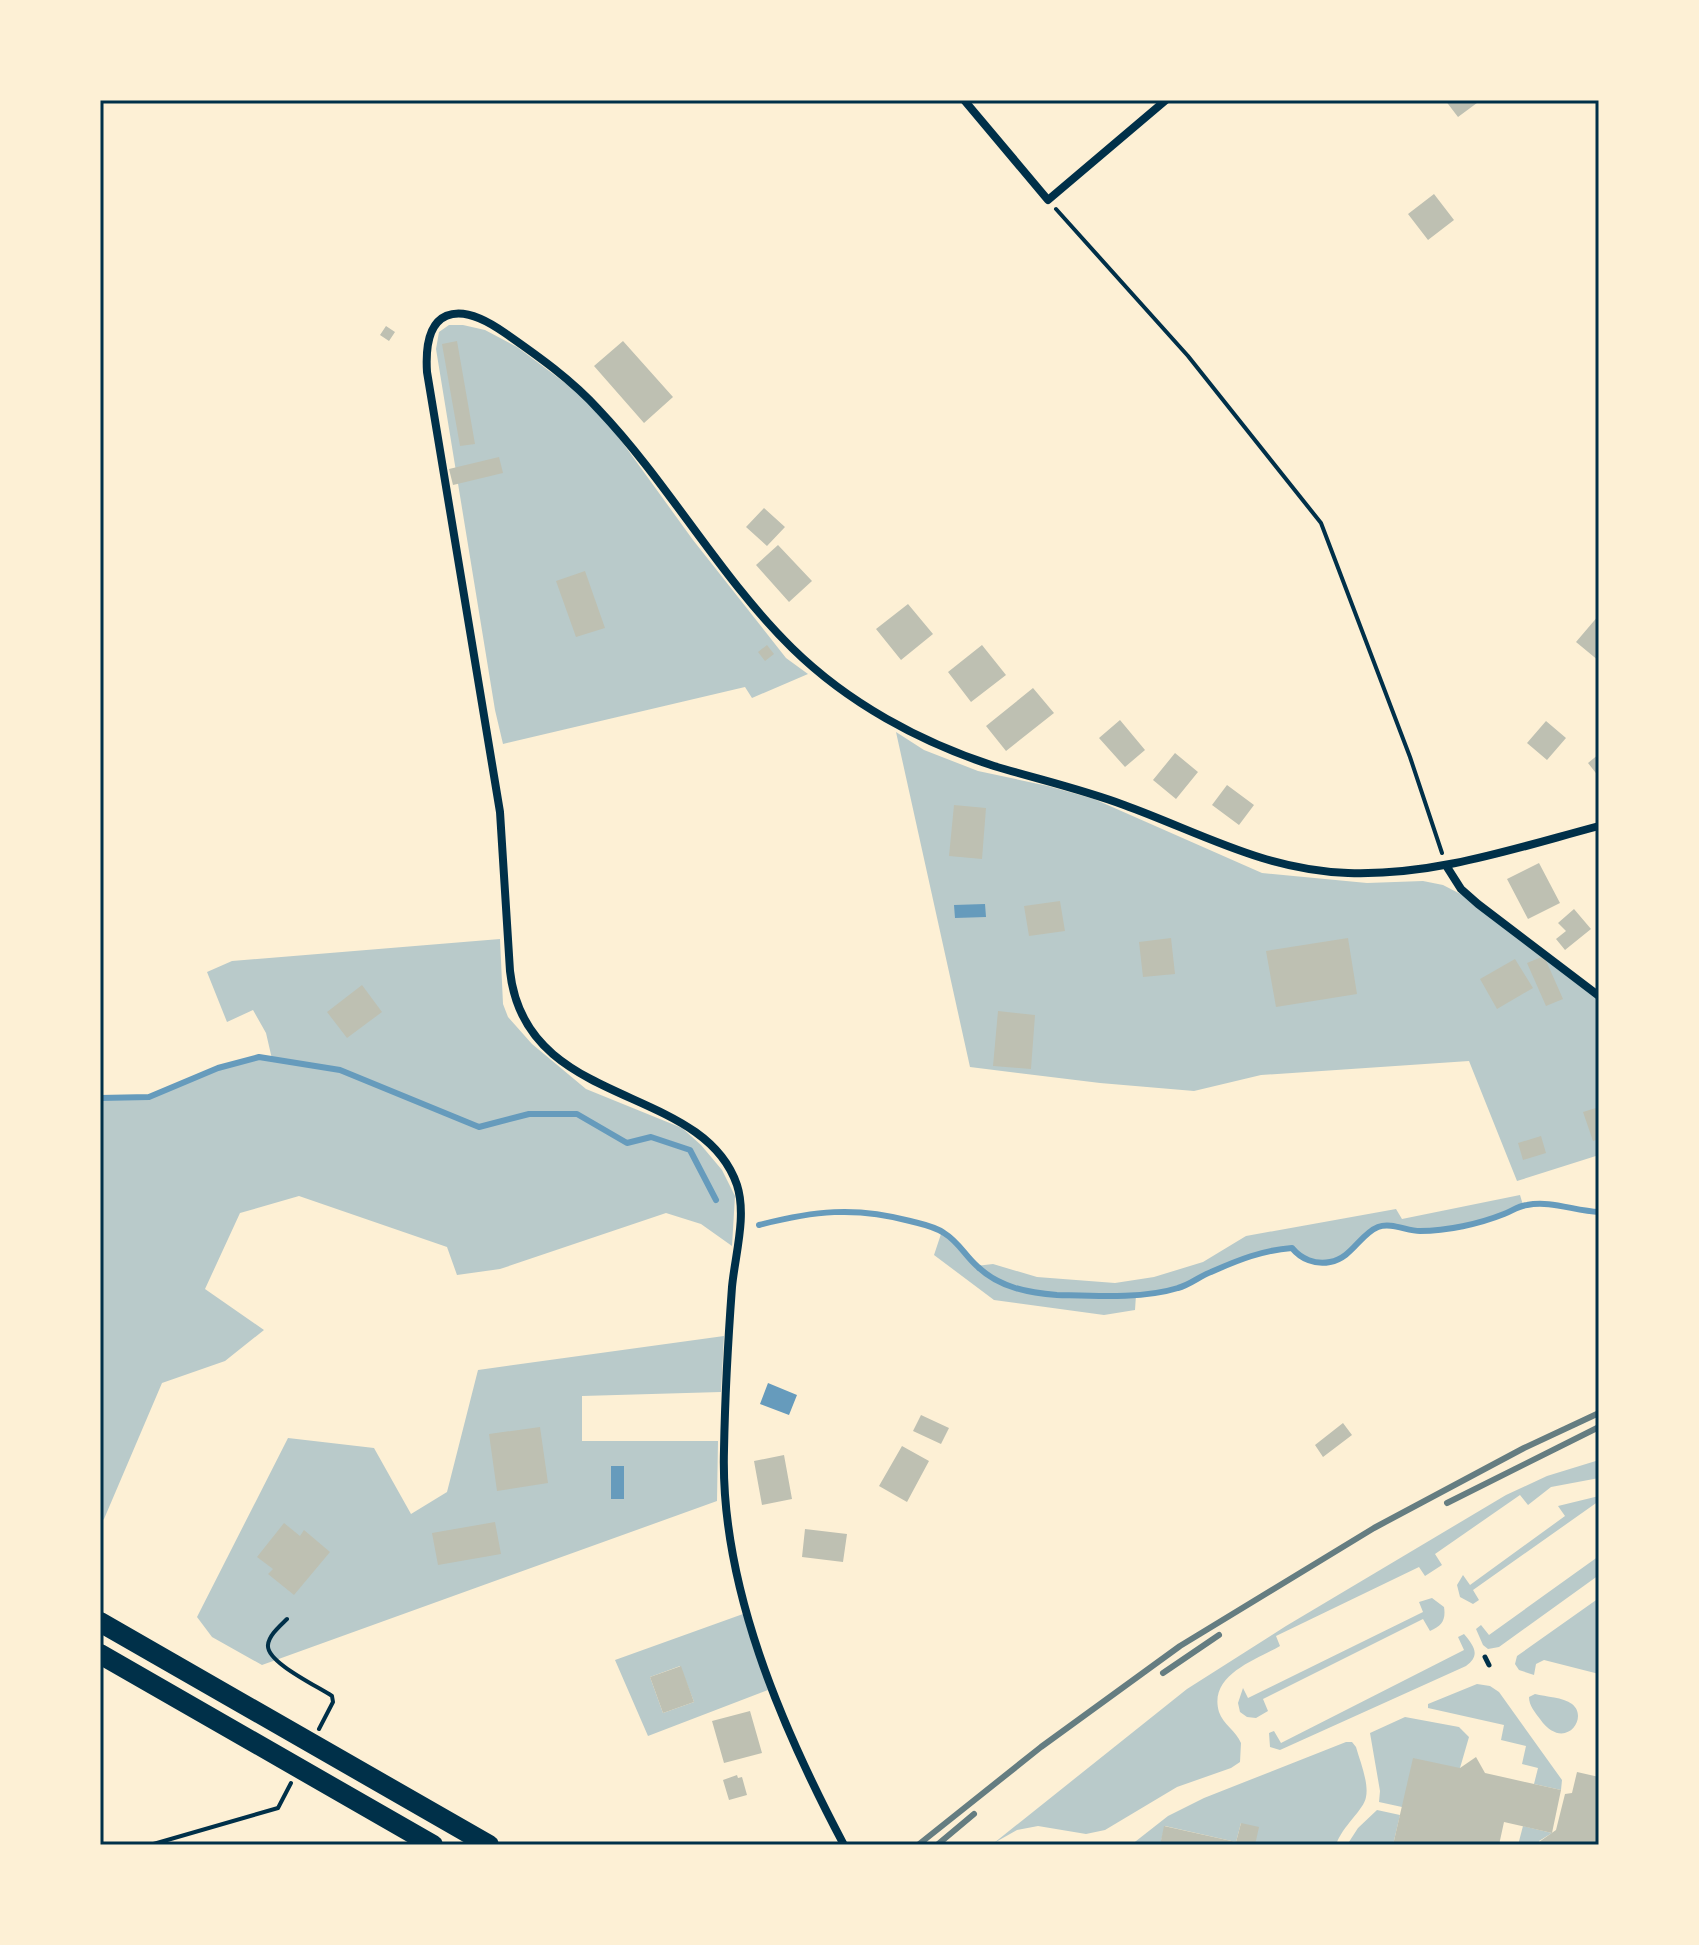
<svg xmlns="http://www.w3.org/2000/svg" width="1699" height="1945" font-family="'PT Serif',serif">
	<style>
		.green { fill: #b9caca; fill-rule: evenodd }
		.water { fill: #669bbc }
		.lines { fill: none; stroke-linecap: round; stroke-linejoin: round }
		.stream { stroke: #669bbc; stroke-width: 6 }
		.building { fill: #bec0b2 }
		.path { stroke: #003049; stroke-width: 4 }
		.service { stroke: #003049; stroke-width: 5 }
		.minor { stroke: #003049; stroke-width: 8 }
		.motorway { stroke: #003049; stroke-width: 20 }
		.rail { stroke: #657d81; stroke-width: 6 }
		.neatline { fill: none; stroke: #003049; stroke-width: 3 }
	</style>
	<rect width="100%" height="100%" fill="#fdf0d5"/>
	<path class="green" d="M449,325H463L485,330L517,347L596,406L693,540L786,658L808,674L752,698L745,687L503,744L495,710L436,349L439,332Z
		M896,732L924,750L978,771L1048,786L1094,799L1262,873L1367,883L1423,881L1443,885L1472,900L1599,1000V1155L1517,1181L1469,1061L1261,1075L1194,1091L1100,1083L970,1067Z
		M500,939L503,1004L508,1017L532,1044L586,1089L682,1128L701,1145L722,1170L735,1196L732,1246L701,1224L666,1213L500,1269L457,1275L447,1247L299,1196L240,1213L205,1289L264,1330L225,1361L162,1383L104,1519L100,1522V1098C116,1098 136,1101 151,1096C191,1086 229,1053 272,1059L266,1033L253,1010L227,1022L207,972L232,961Z
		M1520,1195L1523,1205C1492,1220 1456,1230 1421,1231C1409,1231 1397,1225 1385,1225C1361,1226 1353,1266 1318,1262C1307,1261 1299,1256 1292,1248L1265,1250L1210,1272L1181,1287L1150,1295H1136L1135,1310L1104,1315L994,1300L934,1255L942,1231L962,1246L976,1266L993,1264L1037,1277L1115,1283L1154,1277L1203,1262L1246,1236L1396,1209L1402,1219Z
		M724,1336L721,1392L582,1396V1441H718L717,1501L262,1665L212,1637L197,1617L288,1438L374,1448L411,1514L447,1492L478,1370Z
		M1599,1460V1478L1551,1487L1528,1505L1520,1495L1435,1554L1442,1565L1425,1576L1419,1567L1276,1636L1280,1646C1256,1660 1208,1675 1219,1712C1223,1724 1236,1731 1241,1743L1240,1762L1231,1768L1177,1787L1105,1830L1086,1834L1038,1826L1017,1830L994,1843L1187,1689L1286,1626L1506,1495L1547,1476Z
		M1599,1496V1501L1473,1590L1479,1600L1473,1604L1460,1597L1457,1585L1463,1575L1470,1585L1565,1516L1558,1506Z
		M1599,1556V1575L1499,1647L1488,1649L1483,1645L1476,1629L1481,1625L1489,1635Z
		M1432,1598L1444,1607C1446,1620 1442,1626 1430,1631L1423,1619L1263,1699L1268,1711L1256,1718L1247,1717L1240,1712L1238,1703L1243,1688L1248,1698L1423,1612L1419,1602Z
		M1599,1598V1674L1544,1660L1536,1664L1534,1675L1519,1670L1515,1664L1517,1656Z
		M743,1614L768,1690L648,1736L615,1660ZM680,1666L694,1702L663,1713L650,1677Z
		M1464,1634C1474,1646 1481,1655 1466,1666L1280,1750L1270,1747L1269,1733L1274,1731L1281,1743L1464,1650L1458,1637Z
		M1477,1684L1490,1686L1499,1692L1562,1780L1561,1790L1534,1784L1538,1768L1522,1764L1526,1746L1501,1740L1504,1725L1428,1708V1704Z
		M1535,1694C1546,1697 1563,1697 1572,1704C1590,1718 1564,1753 1540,1719C1535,1712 1529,1706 1529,1697Z
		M1405,1717L1459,1727L1469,1737L1460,1768L1402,1807L1379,1802L1380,1791L1370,1733Z
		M1346,1742H1352L1356,1747C1360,1761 1369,1783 1366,1797C1364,1810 1342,1826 1336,1845H1255L1241,1823L1236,1842L1165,1826L1160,1845H1131L1168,1816L1204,1798Z
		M1377,1810L1400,1815L1393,1845H1347L1358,1828Z
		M1523,1826L1552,1833L1539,1841L1541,1845H1518Z"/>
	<path class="water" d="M985,904L986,917L955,918L954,905Z
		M768,1383L797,1395L789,1415L760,1404Z
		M611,1466H624V1499H611Z"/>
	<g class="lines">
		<path class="stream" d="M100,1098L149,1097L218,1068L259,1057L340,1070L479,1127L529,1114H577L627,1143L651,1137L690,1150L716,1200
			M759,1225C813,1211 855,1206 910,1221C921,1224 934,1226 944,1233C959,1242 965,1256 978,1267C999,1287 1028,1293 1057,1295C1094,1296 1143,1299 1178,1288C1190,1285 1200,1276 1211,1272C1238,1260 1263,1250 1292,1248C1301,1259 1315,1265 1330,1262C1352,1258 1360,1234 1378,1227C1391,1222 1407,1231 1420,1231C1447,1231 1479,1224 1504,1214C1512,1211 1518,1206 1527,1205C1550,1200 1575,1211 1599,1212"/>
	</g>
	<path class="building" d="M1445,100H1481L1458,117Z
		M1434,194L1454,220L1428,240L1408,214Z
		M386,326L395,332L389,341L380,335Z
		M457,341L475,444L460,446L442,344Z
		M623,341L673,397L644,423L594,366Z
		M499,457L503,473L453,485L449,469Z
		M764,508L785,527L767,546L746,527Z
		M778,545L812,581L789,602L756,565Z
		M585,571L605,628L576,637L556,581Z
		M908,604L933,634L901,660L876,629Z
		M1599,615V661L1576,642Z
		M767,645L774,654L765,661L758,652Z
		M982,645L1006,675L971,702L948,672Z
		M1033,688L1054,713L1006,751L986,726Z
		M1120,720L1145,750L1125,767L1099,738Z
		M1546,721L1566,738L1547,760L1527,743Z
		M1175,753L1198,772L1176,799L1153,780Z
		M1599,754V777L1588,763Z
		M1227,785L1254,805L1239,825L1212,805Z
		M954,805L986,808L982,859L949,856Z
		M1539,863L1560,903L1528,919L1507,879Z
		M1060,901L1065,931L1029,936L1024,906Z
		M1574,909L1591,929L1565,950L1556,939L1566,931L1558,923Z
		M1171,938L1175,974L1143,977L1139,942Z
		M1348,938L1357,994L1276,1007L1266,951Z
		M1544,956L1563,999L1546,1006L1527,963Z
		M1515,959L1533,988L1497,1009L1480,979Z
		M362,985L382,1012L347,1038L327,1012Z
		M998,1011L1035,1015L1031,1069L993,1066Z
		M1599,1107V1139L1593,1141L1583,1112Z
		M1541,1136L1546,1153L1523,1160L1518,1143Z
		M921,1415L949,1428L941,1444L913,1431Z
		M1343,1423L1352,1435L1323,1457L1315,1445Z
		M540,1427L548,1483L497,1491L489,1434Z
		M902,1446L929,1461L907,1502L879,1486Z
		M784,1455L792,1499L762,1505L754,1461Z
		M495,1522L501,1554L438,1565L432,1533Z
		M284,1523L300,1536L304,1530L330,1552L294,1595L268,1574L273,1569L257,1557Z
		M805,1529L847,1534L843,1562L802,1557Z
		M681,1666L694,1702L663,1713L650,1677Z
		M750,1711L762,1753L724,1763L712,1721Z
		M1476,1757L1485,1773L1561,1790L1552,1833L1504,1822L1499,1845H1393L1413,1758L1460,1768Z
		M1577,1772L1599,1777V1845H1541L1539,1842L1556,1830L1565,1794L1572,1793Z
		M737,1775L738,1778L742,1777L747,1795L729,1800L723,1780Z
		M1241,1823L1259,1827L1255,1845H1160L1164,1826L1236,1842Z"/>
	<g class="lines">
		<path class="path" d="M1056,209L1188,356L1321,523L1410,757L1442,853
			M287,1619C280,1626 269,1635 268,1645C266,1662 317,1686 332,1696L333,1702L319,1729
			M150,1845L278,1808L291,1783"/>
		<path class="service" d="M1485,1657L1489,1665"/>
		<path class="minor" d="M964,100L1048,200L1166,100
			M1447,867L1461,889L1478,904L1599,996
			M844,1845C782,1728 720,1585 724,1450C725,1396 728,1341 732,1287C735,1255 747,1216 737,1185C702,1082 525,1110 510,971L500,812L427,372C423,308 457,299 505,333C538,356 572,380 599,410C669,484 719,576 792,648C848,703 920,742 994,766C1037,779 1081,789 1124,805C1201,833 1264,870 1348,873C1435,876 1516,848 1599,826"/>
		<path class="motorway" d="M100,1622L489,1845
			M100,1654L433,1845"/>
		<path class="rail" d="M1447,1503L1599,1427
			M1163,1673L1219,1635
			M918,1845L1041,1747L1180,1646L1374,1528L1524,1448L1599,1413
			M937,1845L974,1814"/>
	</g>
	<rect width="1699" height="1945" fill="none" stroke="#fdf0d5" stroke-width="204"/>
	<rect x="102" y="102" width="1495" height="1741" class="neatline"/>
</svg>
